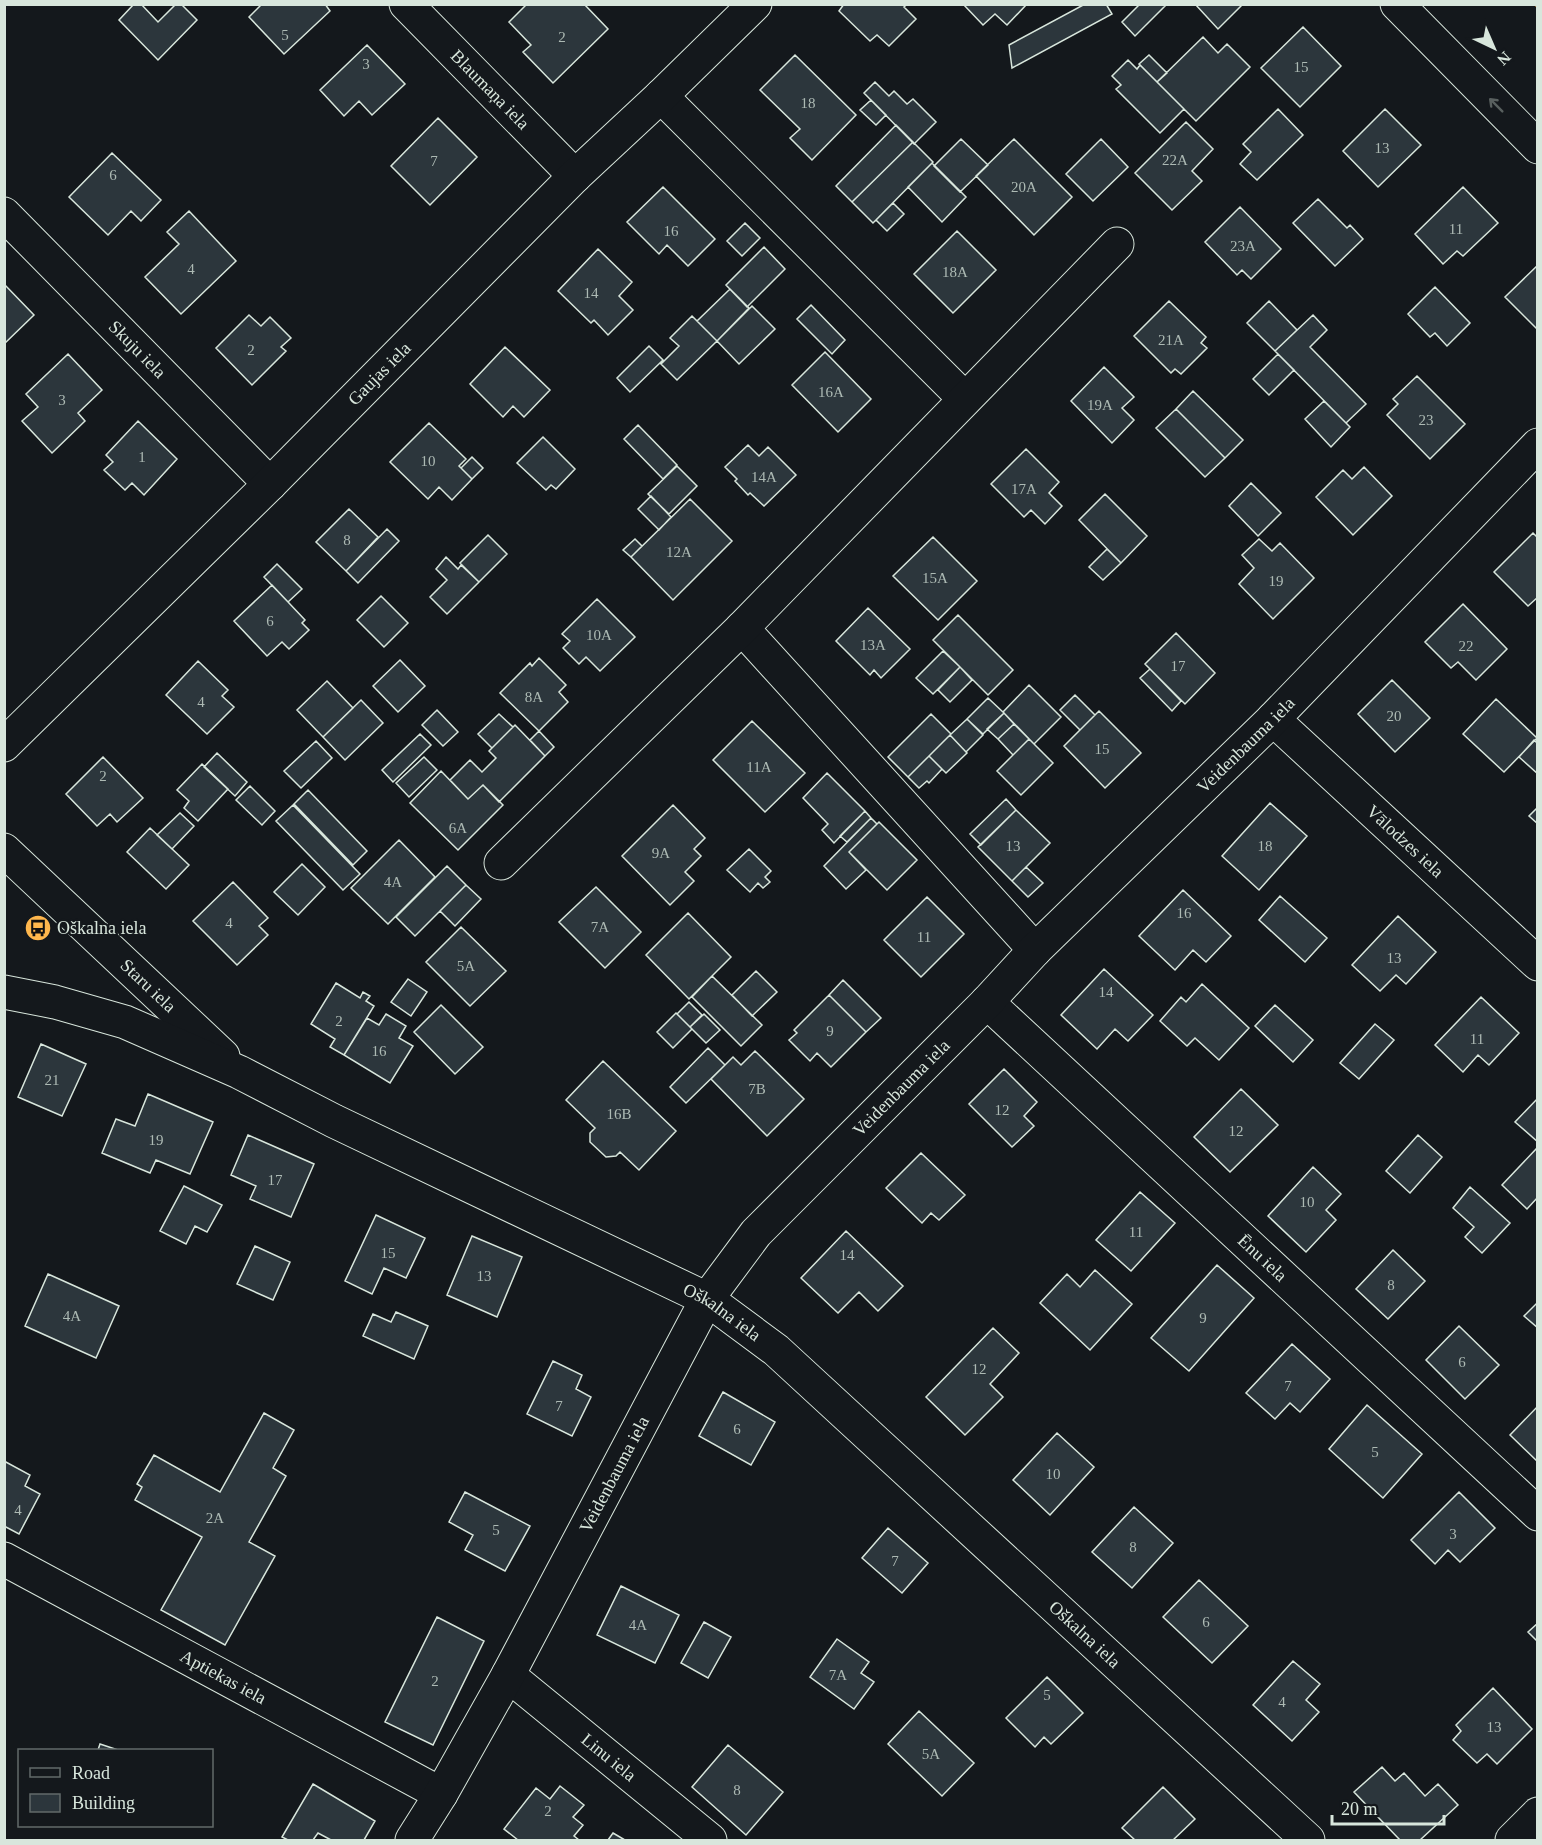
<svg xmlns="http://www.w3.org/2000/svg" width="1542" height="1845" font-family="'Times New Roman',serif">
	<style>
		.building { fill: #2c363c; stroke: #d8e6dc; stroke-width: 1.5 }
		.lines { fill: none; stroke-linecap: round; stroke-linejoin: round }
		.street-casing { stroke: #d8e6dc; stroke-width: 35 }
		.primary-casing { stroke: #d8e6dc; stroke-width: 35 }
		.street { stroke: #14181c; stroke-width: 33 }
		.primary { stroke: #14181c; stroke-width: 33 }
		.power { stroke: #ffb74d; stroke-width: 1.5; stroke-dasharray: 21 4.5 3 4.5; stroke-linecap: butt }
		.oneway { stroke: #59605f }
		.labels { text-anchor: middle; dominant-baseline: central; stroke-width: 4.5; stroke-linejoin: round; paint-order: stroke }
		.number-label { font-size: 15px; fill: #adbab4 }
		.street-label { font-size: 18px; fill: #d8e6dc; stroke: #14181c }
		.poi-label { font-size: 18px; fill: #d8e6dc; stroke: #14181c; text-anchor: start }
	</style>
	<rect width="100%" height="100%" fill="#14181c"/>
	<path class="building" d="M134,4H141L158,22L176,4H181L197,20L158,60L119,20Z
		M262,4H325L330,11L284,54L249,17Z
		M527,4H584L608,29L553,83L523,52L531,45L509,22Z
		M844,4H907L904,7L916,19L889,46L877,35L870,41L839,11Z
		M963,4H1027L1007,25L995,14L983,25Z
		M1085,4H1106L1112,14L1012,68L1009,45Z
		M1140,4H1163L1165,6L1135,36L1122,22Z
		M1195,4H1243L1218,29Z
		M1303,27L1341,66L1300,107L1261,68Z
		M1203,37L1218,53L1227,44L1250,67L1196,121L1157,82Z
		M367,45L405,84L372,115L359,101L344,116L320,90Z
		M795,55L856,115L812,160L790,138L800,129L760,90Z
		M1149,55L1167,73L1157,82L1139,64Z
		M1128,60L1137,69L1140,65L1184,109L1160,133L1116,89L1121,85L1112,76Z
		M875,82L889,96L894,91L907,104L913,99L936,122L914,144L864,93Z
		M871,100L886,115L876,125L860,110Z
		M1278,109L1303,135L1257,180L1240,164L1251,152L1243,144Z
		M1385,109L1421,145L1378,187L1343,151Z
		M438,118L477,157L430,205L391,166Z
		M1186,122L1213,149L1192,171L1202,181L1172,210L1135,173Z
		M896,125L913,142L852,202L836,186Z
		M961,139L988,165L960,192L934,166Z
		M1014,139L1072,197L1034,235L976,176Z
		M1101,139L1128,167L1093,201L1066,174Z
		M913,142L933,162L873,223L852,202Z
		M112,153L161,200L141,221L131,211L108,235L69,197Z
		M932,163L966,197L942,222L908,187Z
		M663,187L715,239L688,266L667,245L659,254L627,222Z
		M1463,187L1498,223L1463,256L1457,251L1443,264L1415,234Z
		M1318,199L1347,228L1350,225L1363,239L1335,266L1293,223Z
		M893,203L904,214L887,231L876,220Z
		M1240,207L1281,249L1251,279L1242,270L1237,275L1205,242Z
		M189,211L236,261L181,314L145,277L179,244L167,232Z
		M745,223L760,238L742,256L727,241Z
		M957,231L996,270L953,313L914,274Z
		M764,247L785,269L747,307L726,285Z
		M598,249L632,282L619,296L633,310L608,335L594,320L591,323L558,291Z
		M1538,265V330L1505,297Z
		M4,284L34,315L4,344Z
		M1435,287L1470,323L1447,346L1435,333L1430,337L1408,314Z
		M730,289L749,308L717,341L697,321Z
		M1169,301L1206,337L1201,343L1207,348L1181,374L1175,369L1171,373L1134,336Z
		M1269,301L1297,330L1275,351L1247,323Z
		M811,305L845,340L832,354L797,319Z
		M752,306L775,329L739,364L717,341Z
		M249,315L261,326L270,317L291,338L281,347L286,351L252,385L216,348Z
		M1313,315L1327,330L1310,347L1366,404L1346,423L1275,351Z
		M692,316L717,341L677,380L661,364L679,346L670,338Z
		M649,346L663,360L630,392L617,378Z
		M505,347L550,390L524,417L513,406L503,417L470,384Z
		M825,352L871,399L838,432L792,385Z
		M68,354L102,390L78,413L85,421L52,453L22,421L38,407L26,394Z
		M1278,354L1294,370L1269,395L1253,379Z
		M1104,367L1134,397L1122,408L1134,420L1112,443L1071,401Z
		M1417,376L1465,424L1430,459L1387,415L1398,404L1393,399Z
		M1193,391L1243,440L1225,458L1176,409Z
		M1324,401L1350,427L1331,447L1305,419Z
		M1176,409L1225,458L1205,477L1156,428Z
		M138,421L177,459L144,495L132,483L125,490L104,470L113,462L106,455Z
		M429,423L466,459L459,466L472,479L452,500L439,487L428,499L390,462Z
		M638,425L677,465L663,479L624,439Z
		M543,437L575,469L556,489L551,485L546,490L517,463Z
		M748,445L759,456L768,447L796,475L764,506L750,493L748,495L735,481L737,479L725,467Z
		M1026,449L1059,482L1049,493L1062,506L1045,524L1031,510L1024,517L991,484Z
		M472,457L483,468L472,479L461,468Z
		M677,466L697,486L669,514L648,494Z
		M1364,467L1392,496L1353,535L1316,497L1343,470L1352,479Z
		M1251,483L1281,513L1258,536L1229,506Z
		M1105,494L1147,536L1121,563L1079,520Z
		M651,496L671,517L659,530L638,509Z
		M690,499L732,541L673,600L631,557Z
		M349,509L378,537L346,571L316,542Z
		M387,529L399,541L358,583L346,571Z
		M1533,533L1538,538V597L1528,606L1494,572Z
		M488,535L507,554L479,582L460,563Z
		M933,537L977,581L938,620L893,576Z
		M635,539L642,546L631,557L623,550Z
		M1259,539L1272,551L1280,543L1314,578L1273,619L1239,584L1254,568L1242,555Z
		M1107,549L1121,563L1103,580L1089,567Z
		M446,557L458,569L461,565L479,582L447,614L430,597L447,580L436,569Z
		M277,564L302,589L288,602L264,577Z
		M272,585L305,620L302,623L309,630L289,649L282,642L267,656L234,621Z
		M381,596L408,623L384,647L357,620Z
		M597,599L635,637L600,671L586,657L579,664L563,648L570,641L562,634Z
		M1463,604L1507,649L1476,680L1458,662L1451,668L1425,642Z
		M868,608L910,649L881,678L874,670L870,675L836,641Z
		M958,615L1013,670L988,695L933,640Z
		M1176,633L1215,673L1185,704L1145,664Z
		M943,651L960,667L933,694L916,678Z
		M539,658L566,685L559,692L568,702L539,731L500,693L530,663L532,666Z
		M400,660L425,686L398,712L373,686Z
		M198,661L228,690L222,696L234,707L207,734L166,695Z
		M960,667L972,680L950,702L938,690Z
		M1150,669L1181,701L1172,711L1140,678Z
		M1392,680L1430,718L1395,752L1358,714Z
		M327,681L353,708L323,737L297,710Z
		M1029,685L1061,717L1034,744L1003,712Z
		M1075,695L1095,715L1080,730L1060,710Z
		M988,698L1004,713L983,734L967,719Z
		M1496,699L1537,738L1504,772L1463,734Z
		M361,700L383,723L345,760L323,737Z
		M437,710L458,732L443,746L422,725Z
		M1099,711L1141,753L1105,788L1064,746Z
		M1004,713L1014,724L998,739L987,729Z
		M499,714L513,727L492,748L478,734Z
		M931,714L951,734L908,777L888,757Z
		M967,719L983,735L966,752L950,735Z
		M752,721L805,773L765,812L713,760Z
		M1014,724L1029,739L1013,755L998,739Z
		M515,725L545,756L499,802L483,785L468,799L450,780L470,760L482,772L496,758L489,751Z
		M539,731L554,747L545,756L530,740Z
		M420,734L431,745L393,782L382,770Z
		M950,735L967,753L946,773L929,756Z
		M1029,739L1053,763L1021,795L997,771Z
		M1534,740L1538,744V774L1519,757Z
		M316,741L332,758L301,788L284,771Z
		M217,753L247,782L235,796L204,767Z
		M929,756L942,769L929,783L927,781L919,788L908,777Z
		M103,757L143,798L117,822L110,814L97,826L66,794Z
		M424,757L437,770L409,797L396,783Z
		M202,764L228,789L198,821L184,808L189,801L177,790Z
		M441,771L468,799L483,785L503,805L458,850L410,803Z
		M827,773L865,811L834,843L822,830L828,824L803,798Z
		M250,786L275,811L262,825L236,800Z
		M308,790L367,851L353,865L294,804Z
		M1006,799L1016,810L981,845L970,834Z
		M1270,803L1307,836L1259,890L1222,856Z
		M293,805L360,874L343,890L276,821Z
		M673,805L705,838L694,849L701,856L685,872L694,881L670,905L622,856Z
		M1538,807V824L1529,816Z
		M1016,810L1050,843L1012,881L978,847Z
		M865,811L871,818L847,842L840,836Z
		M180,813L194,826L172,849L157,835Z
		M871,818L877,824L849,852L866,870L846,889L824,866Z
		M879,822L917,860L887,890L849,852Z
		M150,828L189,865L166,889L127,852Z
		M399,840L435,877L388,924L351,888Z
		M749,849L771,871L765,877L770,882L763,888L758,883L750,892L727,870Z
		M302,864L325,887L298,915L274,892Z
		M447,866L466,885L415,936L396,917Z
		M1026,867L1043,883L1028,897L1012,881Z
		M233,882L268,918L259,926L268,935L237,965L193,921Z
		M466,885L481,899L455,926L440,911Z
		M596,887L641,932L605,968L559,922Z
		M1183,890L1231,936L1206,962L1193,950L1175,970L1139,936Z
		M1280,896L1327,938L1305,962L1259,920Z
		M927,897L964,934L921,977L884,940Z
		M688,913L731,957L689,999L646,955Z
		M1398,916L1436,952L1406,984L1396,975L1380,991L1352,965Z
		M461,927L506,971L470,1006L426,962Z
		M1104,969L1153,1015L1128,1041L1115,1029L1097,1049L1061,1015Z
		M756,971L777,992L752,1016L732,995Z
		M712,976L762,1025L741,1046L692,997Z
		M408,979L427,992L411,1016L391,1002Z
		M843,980L881,1018L866,1032L829,995Z
		M336,983L360,998L363,992L370,996L366,1001L374,1006L344,1055L330,1047L335,1039L311,1024Z
		M1202,984L1249,1028L1219,1060L1195,1038L1187,1046L1160,1021L1181,997L1186,1002Z
		M829,995L866,1032L831,1067L817,1053L810,1061L789,1040L797,1033L794,1030Z
		M1481,997L1519,1033L1489,1065L1478,1055L1463,1072L1435,1045Z
		M689,1002L702,1015L690,1027L677,1014Z
		M441,1005L483,1047L455,1074L414,1032Z
		M1275,1005L1313,1040L1293,1062L1255,1026Z
		M676,1013L692,1029L673,1048L657,1032Z
		M386,1014L406,1026L399,1038L413,1046L390,1083L344,1055L367,1018L379,1025Z
		M704,1014L720,1030L706,1043L690,1027Z
		M1375,1024L1394,1040L1359,1079L1340,1063Z
		M41,1044L86,1064L62,1116L18,1097Z
		M708,1048L725,1065L686,1103L670,1087Z
		M755,1051L804,1099L767,1136L711,1079L733,1057L741,1065Z
		M603,1061L676,1131L639,1170L620,1152L616,1156L606,1157L590,1142V1133L595,1128L566,1100Z
		M1004,1069L1037,1102L1024,1116L1034,1126L1012,1147L969,1104Z
		M1241,1089L1278,1125L1230,1172L1194,1137Z
		M148,1094L213,1122L190,1174L156,1160L150,1173L102,1153L116,1119L135,1126Z
		M1538,1098V1142L1515,1122Z
		M248,1135L314,1164L291,1217L250,1199L256,1186L231,1175Z
		M1418,1135L1442,1157L1410,1193L1386,1171Z
		M1538,1147V1197L1527,1209L1502,1185Z
		M921,1153L965,1195L939,1220L931,1213L922,1223L886,1188Z
		M1313,1167L1341,1194L1326,1210L1336,1220L1306,1252L1268,1216Z
		M184,1186L222,1205L207,1232L195,1226L186,1244L160,1231Z
		M1470,1187L1510,1223L1482,1253L1465,1237L1474,1227L1453,1208Z
		M1140,1192L1175,1223L1131,1271L1096,1240Z
		M376,1215L425,1238L406,1278L384,1268L372,1294L345,1281Z
		M846,1231L903,1286L878,1311L859,1292L838,1313L801,1278Z
		M472,1236L522,1257L497,1317L447,1295Z
		M255,1246L290,1262L273,1300L237,1284Z
		M1393,1250L1425,1281L1388,1319L1356,1289Z
		M1217,1265L1254,1298L1189,1371L1151,1338Z
		M1095,1270L1132,1304L1090,1350L1040,1303L1067,1274L1080,1287Z
		M48,1274L119,1306L96,1358L25,1326Z
		M1538,1302V1328L1524,1316Z
		M396,1312L428,1326L414,1359L363,1336L373,1314L391,1322Z
		M1459,1326L1499,1365L1465,1399L1426,1360Z
		M993,1328L1019,1353L990,1384L1003,1397L965,1435L926,1397Z
		M1292,1344L1330,1379L1300,1412L1290,1403L1275,1419L1246,1393Z
		M553,1361L582,1375L576,1389L591,1397L572,1436L527,1414Z
		M723,1392L775,1422L751,1465L699,1436Z
		M1367,1405L1422,1454L1383,1498L1329,1449Z
		M1538,1406V1462L1510,1435Z
		M264,1413L294,1430L273,1468L286,1476L249,1542L275,1556L225,1645L161,1610L202,1537L135,1500L142,1487L137,1484L154,1455L220,1492Z
		M1057,1433L1094,1467L1050,1515L1013,1480Z
		M4,1461L30,1475L25,1486L40,1494L19,1534L4,1526Z
		M465,1492L530,1526L505,1571L465,1550L473,1535L449,1522Z
		M1459,1492L1495,1528L1460,1562L1448,1550L1435,1564L1411,1540Z
		M1134,1507L1173,1543L1132,1588L1092,1552Z
		M888,1528L928,1563L902,1593L862,1558Z
		M1199,1580L1248,1626L1212,1663L1163,1617Z
		M621,1586L679,1615L655,1663L597,1635Z
		M437,1617L484,1641L433,1745L385,1722Z
		M704,1622L731,1637L708,1678L681,1663Z
		M1538,1623V1642L1528,1632Z
		M837,1639L869,1662L861,1673L874,1682L854,1709L810,1677Z
		M1293,1661L1320,1684L1306,1700L1319,1712L1292,1741L1253,1705Z
		M1047,1677L1083,1713L1051,1744L1044,1737L1035,1747L1006,1718Z
		M1493,1688L1532,1729L1497,1764L1487,1754L1477,1763L1453,1740L1461,1731L1456,1725Z
		M919,1711L974,1763L942,1796L888,1744Z
		M100,1744L118,1750H98Z
		M728,1745L783,1792L746,1835L692,1787Z
		M1382,1767L1395,1781L1404,1773L1425,1796L1438,1784L1458,1805L1420,1840H1400L1354,1792Z
		M313,1784L375,1821L364,1840H331L318,1833L313,1840H288L282,1837Z
		M560,1786L584,1805L573,1817L583,1825L574,1836L579,1840H518L504,1829L536,1788L550,1799Z
		M1163,1787L1195,1819L1173,1840H1135L1122,1828Z
		M613,1833L625,1840H608Z"/>
	<g class="lines">
		<defs>
			<g id="street">
				<path id="s1" d="M406,4L575,176"/>
				<path d="M661,96L965,399"/>
				<path id="s2" d="M4,214L270,484"/>
				<path d="M742,628L1035,950"/>
				<path id="s3" d="M1273,719L1538,964"/>
				<path id="s4" d="M4,745L270,484L575,176L661,96L755,4"/>
				<path id="s5" d="M4,850L223,1056"/>
				<path d="M501,863L742,628L1117,244"/>
				<path id="s6" d="M4,992L55,1002L125,1022L239,1072L334,1121L707,1299L776,1350L1308,1840"/>
				<path id="s7" d="M987,1002L1538,1514"/>
				<path id="s8" d="M4,1559L441,1794"/>
				<path id="s9" d="M508,1675L710,1840"/>
				<path id="s10" d="M412,1840L441,1794L508,1675L707,1299L756,1233L987,1002L1035,950L1273,719L1538,445"/>
				<path d="M1512,1840L1538,1814"/>
			</g>
			<path id="primary" d="M1397,4L1538,147"/>
		</defs>
		<use href="#street" class="street-casing"/>
		<use href="#primary" class="primary-casing"/>
		<use href="#street" class="street"/>
		<use href="#primary" class="primary"/>
		<path class="power" d="M1534,4L1538,8"/>
	</g>
	<defs><path id="oneway-shaft" d="M-6 0H5M1.5-3L5.5 0L1.5 3" fill="none" stroke-width="1.6" stroke-linecap="round" stroke-linejoin="round" transform="scale(1.5)"/></defs>
	<use class="oneway" href="#oneway-shaft" transform="translate(1496 105) rotate(-135)"/>
	<defs>
		<symbol id="bus-disc" viewBox="-11 -11 22 22"><circle r="9.5" fill="#ffb74d" stroke="#14181c"/><path d="M-5-6H5V4H4V6H2V4H-2V6H-4V4H-5ZM-3.5-4V0h7V-4ZM-3.5 1.2v1.5H-2V1.2ZM2 1.2v1.5H3.5V1.2Z" fill="#111"/></symbol>
	</defs>
	<g fill-rule="evenodd">
		<use href="#bus-disc" x="23" y="913" width="30" height="30"/>
	</g>
	<g class="labels">
		<g class="number-label">
			<text x="285" y="35">5</text>
			<text x="562" y="37">2</text>
			<text x="366" y="64">3</text>
			<text x="1301" y="67">15</text>
			<text x="808" y="103">18</text>
			<text x="1382" y="148">13</text>
			<text x="1175" y="160">22A</text>
			<text x="434" y="161">7</text>
			<text x="113" y="175">6</text>
			<text x="1024" y="187">20A</text>
			<text x="1456" y="229">11</text>
			<text x="671" y="231">16</text>
			<text x="1243" y="246">23A</text>
			<text x="191" y="269">4</text>
			<text x="955" y="272">18A</text>
			<text x="591" y="293">14</text>
			<text x="1171" y="340">21A</text>
			<text x="251" y="350">2</text>
			<text x="831" y="392">16A</text>
			<text x="62" y="400">3</text>
			<text x="1100" y="405">19A</text>
			<text x="1426" y="420">23</text>
			<text x="142" y="457">1</text>
			<text x="428" y="461">10</text>
			<text x="764" y="477">14A</text>
			<text x="1024" y="489">17A</text>
			<text x="347" y="540">8</text>
			<text x="679" y="552">12A</text>
			<text x="935" y="578">15A</text>
			<text x="1276" y="581">19</text>
			<text x="270" y="621">6</text>
			<text x="599" y="635">10A</text>
			<text x="873" y="645">13A</text>
			<text x="1466" y="646">22</text>
			<text x="1178" y="666">17</text>
			<text x="534" y="697">8A</text>
			<text x="201" y="702">4</text>
			<text x="1394" y="716">20</text>
			<text x="1102" y="749">15</text>
			<text x="759" y="767">11A</text>
			<text x="103" y="776">2</text>
			<text x="458" y="828">6A</text>
			<text x="1013" y="846">13</text>
			<text x="1265" y="846">18</text>
			<text x="661" y="853">9A</text>
			<text x="393" y="882">4A</text>
			<text x="1184" y="913">16</text>
			<text x="229" y="923">4</text>
			<text x="600" y="927">7A</text>
			<text x="924" y="937">11</text>
			<text x="1394" y="958">13</text>
			<text x="466" y="966">5A</text>
			<text x="1106" y="992">14</text>
			<text x="339" y="1021">2</text>
			<text x="830" y="1031">9</text>
			<text x="1477" y="1039">11</text>
			<text x="379" y="1051">16</text>
			<text x="52" y="1080">21</text>
			<text x="757" y="1089">7B</text>
			<text x="1002" y="1110">12</text>
			<text x="619" y="1114">16B</text>
			<text x="1236" y="1131">12</text>
			<text x="156" y="1140">19</text>
			<text x="275" y="1180">17</text>
			<text x="1307" y="1202">10</text>
			<text x="1136" y="1232">11</text>
			<text x="388" y="1253">15</text>
			<text x="847" y="1255">14</text>
			<text x="484" y="1276">13</text>
			<text x="1391" y="1285">8</text>
			<text x="72" y="1316">4A</text>
			<text x="1203" y="1318">9</text>
			<text x="1462" y="1362">6</text>
			<text x="979" y="1369">12</text>
			<text x="1288" y="1386">7</text>
			<text x="559" y="1406">7</text>
			<text x="737" y="1429">6</text>
			<text x="1375" y="1452">5</text>
			<text x="1053" y="1474">10</text>
			<text x="18" y="1510">4</text>
			<text x="215" y="1518">2A</text>
			<text x="496" y="1530">5</text>
			<text x="1453" y="1534">3</text>
			<text x="1133" y="1547">8</text>
			<text x="895" y="1561">7</text>
			<text x="1206" y="1622">6</text>
			<text x="638" y="1625">4A</text>
			<text x="838" y="1675">7A</text>
			<text x="435" y="1681">2</text>
			<text x="1047" y="1695">5</text>
			<text x="1282" y="1702">4</text>
			<text x="1494" y="1727">13</text>
			<text x="931" y="1754">5A</text>
			<text x="737" y="1790">8</text>
			<text x="548" y="1811">2</text>
		</g>
		<g class="street-label">
			<text stroke="none"><textPath href="#s1" startOffset="120">Blaumaņa iela</textPath></text>
			<text stroke="none"><textPath href="#s2" startOffset="190">Skuju iela</textPath></text>
			<text stroke="none"><textPath href="#s4" startOffset="528">Gaujas iela</textPath></text>
			<text stroke="none"><textPath href="#s10" startOffset="1390">Veidenbauma iela</textPath></text>
			<text stroke="none"><textPath href="#s3" startOffset="180">Vālodzes iela</textPath></text>
			<text stroke="none"><textPath href="#s5" startOffset="198">Staru iela</textPath></text>
			<text stroke="none"><textPath href="#s10" startOffset="904">Veidenbauma iela</textPath></text>
			<text stroke="none"><textPath href="#s7" startOffset="376">Ēnu iela</textPath></text>
			<text stroke="none"><textPath href="#s6" startOffset="789">Oškalna iela</textPath></text>
			<text stroke="none"><textPath href="#s10" startOffset="418">Veidenbauma iela</textPath></text>
			<text stroke="none"><textPath href="#s6" startOffset="1275">Oškalna iela</textPath></text>
			<text stroke="none"><textPath href="#s8" startOffset="249">Aptiekas iela</textPath></text>
			<text stroke="none"><textPath href="#s9" startOffset="130">Linu iela</textPath></text>
		</g>
		<g class="poi-label">
			<text x="57" y="928">Oškalna iela</text>
		</g>
	</g>
	<rect width="1542" height="1845" fill="none" stroke="#d8e6dc" stroke-width="12"/>
	<rect x="18" y="1749" width="195" height="78" fill="#14181c" stroke="#626a69" stroke-width="1.5"/>
	<rect x="30" y="1768" width="30" height="9" fill="#14181c" stroke="#626a69" stroke-width="1.5"/>
	<text x="72" y="1779" font-size="18" fill="#d8e6dc">Road</text>
	<rect x="30" y="1794" width="30" height="18" fill="#2c363c" stroke="#626a69" stroke-width="1.5"/>
	<text x="72" y="1809" font-size="18" fill="#d8e6dc">Building</text>
	<g transform="translate(1494 48) rotate(136)" stroke="#14181c" stroke-width="4.5" paint-order="stroke">
	<path d="M0-4.5L10 22L0 15L-10 22Z" fill="#d8e6dc"/>
	<text y="-9" font-size="16" font-weight="bold" text-anchor="middle" fill="#d8e6dc">N</text>
	</g>
	<path d="M1332 1815v9h112v-9" fill="none" stroke="#d8e6dc" stroke-width="3"/>
	<text x="1341" y="1815" font-size="18" fill="#d8e6dc" stroke="#14181c" stroke-width="4.5" paint-order="stroke">20 m</text>
</svg>
